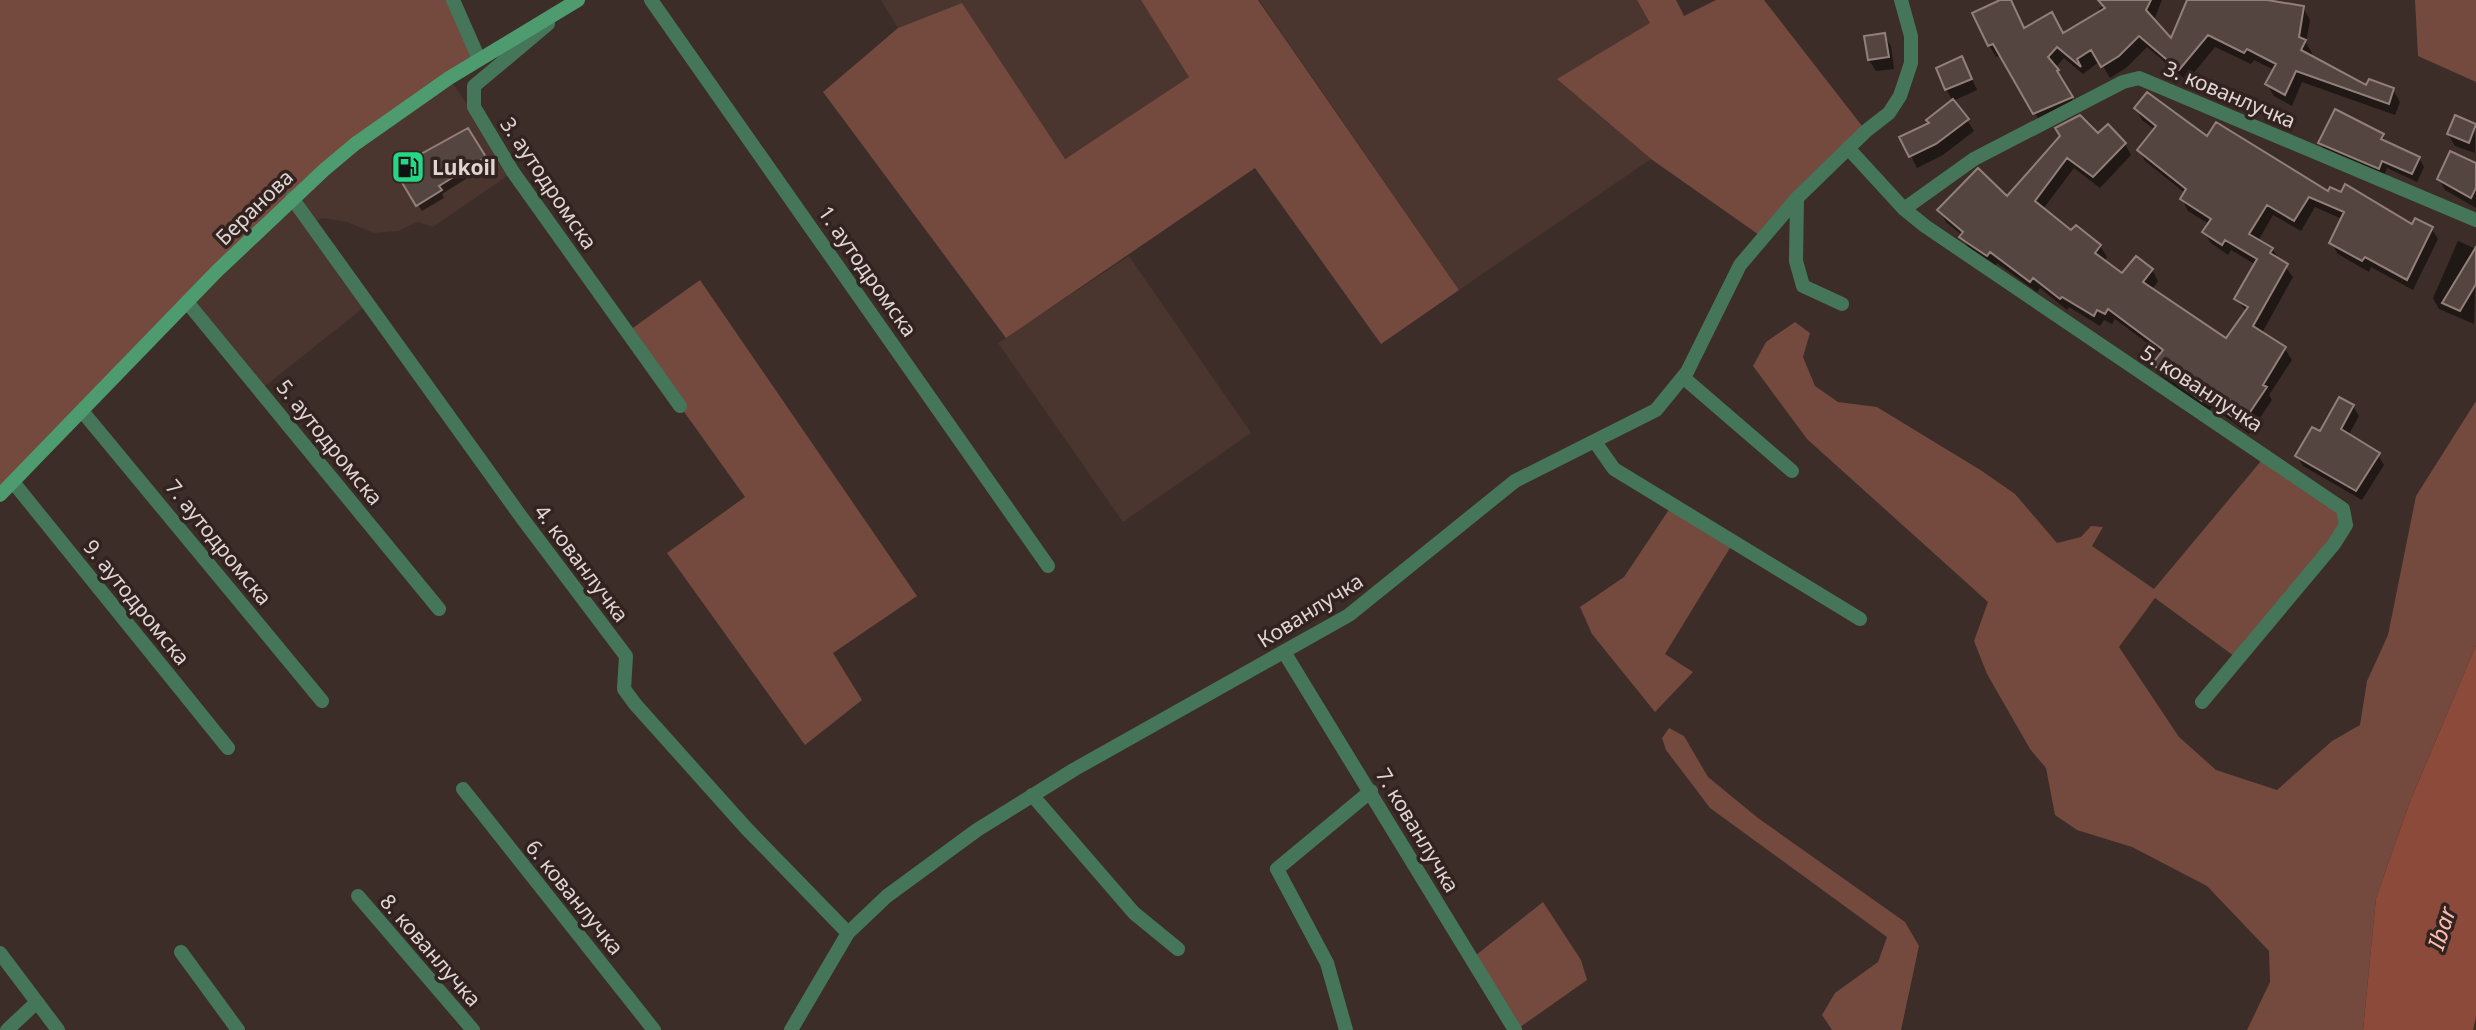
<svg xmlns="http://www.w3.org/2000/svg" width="2476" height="1030" font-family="'Noto Sans',sans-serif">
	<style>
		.built { fill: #4b352f }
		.green { fill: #74493e }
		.water { fill: #8c4a3a }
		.shadow { fill: #0007 }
		.building { fill: #554540; stroke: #927f7a; stroke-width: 2 }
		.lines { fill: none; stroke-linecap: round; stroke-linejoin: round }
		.minor { stroke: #467659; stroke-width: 14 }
		.tertiary { stroke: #467659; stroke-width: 14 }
		.secondary { stroke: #4d9b6e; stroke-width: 14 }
		.labels { text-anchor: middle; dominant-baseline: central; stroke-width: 7; stroke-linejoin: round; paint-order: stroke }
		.street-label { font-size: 21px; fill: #dfd5d2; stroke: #322320 }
		.poi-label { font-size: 21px; font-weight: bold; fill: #dfd5d2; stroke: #322320; text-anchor: start }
		.water-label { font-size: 23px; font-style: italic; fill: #fcbfb0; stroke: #322320 }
	</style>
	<rect width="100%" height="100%" fill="#3c2d29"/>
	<path class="built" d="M881,0H1141L1190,77L1064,159L962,3L898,28Z
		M1259,0H1637L1651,23L1558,79L1651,159L1459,290Z
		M449,78L513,172L433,227L418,222L398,231L374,233L347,222L322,218L311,224L367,305L260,390L187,302L292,198Z
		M1129,256L1251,433L1123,522L998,343Z"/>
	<path class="green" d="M0,0H453L479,59L355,144L0,495Z
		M1141,0H1258L1459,290L1381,344L1255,168L1006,338L823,92L898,28L962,3L1065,159L1189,77Z
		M1637,0H1676L1684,16L1716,0H1764L1866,131L1762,237L1651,159L1557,79L1650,23Z
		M2415,0H2476V82L2418,56Z
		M700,280L917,596L833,653L862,700L805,745L667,553L745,497L627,332Z
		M1795,322L1810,333L1803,357L1815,386L1838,402L1877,407L1982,471L2015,494L2057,543L2081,537L2091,526L2103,527L2092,546L2154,589L2266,455L2346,517L2238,659L2155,598L2119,647L2179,737L2216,770L2277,790L2332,741L2360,725L2367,681L2388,635L2416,496L2476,401V645L2409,804L2376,898L2363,1030H2247L2270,982L2269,951L2207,886L2132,847L2077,830L2055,815L2046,768L2030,749L1987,674L1974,641L1988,602L1807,439L1753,366L1766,342Z
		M1672,505L1733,543L1665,654L1693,672L1655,712L1592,634L1580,607L1624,577Z
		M1669,728L1684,736L1708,777L1758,818L1905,922L1919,946L1901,1030H1832L1822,1015L1835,993L1878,962L1887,937L1710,808L1666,750L1662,738Z
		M1543,902L1581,960L1587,980L1516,1030L1471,959Z"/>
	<path class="water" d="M2476,645V1017L2473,1030H2363L2376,898L2409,804Z"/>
	<path class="shadow" d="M2004,0H2009L2024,30L2063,36L2101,12L2099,9L2110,0H2162L2154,20L2172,42L2189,0H2275V3L2303,8L2310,20L2306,43L2312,53L2310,57L2367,88L2393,90L2400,102L2395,115L2302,82L2292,106L2274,96L2267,84L2274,70L2254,60L2251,64L2215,47L2187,81L2147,47L2126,68L2110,78L2100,61L2083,74L2064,58L2055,68L2078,110L2042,125L2002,55L1996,57L1989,45Z
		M1884,35L1891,46L1894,69L1876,71L1869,60L1866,37Z
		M1968,70L1977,90L1953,101L1946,89Z
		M2136,108L2329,193L2413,226L2431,228L2438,239L2413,290L2371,267L2369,272L2338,254L2331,243L2342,219L2315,207L2301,231L2273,215L2258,241L2272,249L2293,277L2262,333L2285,349L2292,360L2269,395L2272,400L2249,434L2212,407L2209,411L2161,376L2155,364L2162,354L2115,319L2112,324L2104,320L2100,326L2069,307L2067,310L2040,288L2037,292L1997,263L1994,267L1968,248L1962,235L1946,222L1939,210L1978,170L2007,198L2098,135L2125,144L2131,155L2100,188L2074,168L2043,209L2072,233L2100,246L2107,257L2103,262L2122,276L2152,270L2158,281L2152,290L2226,341L2247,312L2236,299L2256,265L2231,250L2228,255L2211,243L2204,232L2209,224L2188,211L2182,199L2185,193L2145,161L2139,150L2155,130L2142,120Z
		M1967,120L1974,131L1943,155L1917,168L1902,138Z
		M2475,125V153L2455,146L2448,134Z
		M467,130L488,165L442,194L444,198L422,211L396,170Z
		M2382,135L2387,143L2419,158L2424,167L2417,182L2387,168L2384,176L2325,152L2320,143Z
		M2476,165V208L2445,190L2439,179Z
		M2458,241L2476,249L2474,324L2439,309L2433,298Z
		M2353,406L2359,416L2348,436L2378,455L2384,465L2362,500L2303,466L2297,456Z"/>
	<path class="building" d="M2000,0H2011L2024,28L2052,12L2063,33L2105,8L2098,0H2151L2146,10L2171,38L2187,0H2267L2304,6L2299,37L2306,40L2301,50L2366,85L2369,79L2394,88L2389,104L2296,71L2285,95L2265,84L2276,64L2247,49L2244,53L2208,35L2179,70L2139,36L2119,56L2101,67L2091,50L2077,59L2081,67L2057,47L2048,57L2059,70L2057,71L2073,97L2033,114L1993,44L1988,46L1972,13Z
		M1885,33L1889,57L1868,60L1864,36Z
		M1962,56L1972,79L1945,90L1936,68Z
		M2147,92L2207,136L2216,122L2328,191L2330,187L2341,192L2345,184L2412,224L2415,218L2433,227L2407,280L2365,257L2362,261L2329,243L2344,212L2309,197L2294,221L2267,205L2249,234L2273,248L2270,253L2288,264L2253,326L2286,347L2263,385L2267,387L2242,424L2205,397L2202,401L2152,364L2163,350L2108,309L2105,314L2097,310L2094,316L2062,297L2060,299L2033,278L2030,282L1990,252L1987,256L1966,242L1959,237L1963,232L1937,210L1978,168L2007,196L2060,136L2055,128L2080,115L2098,133L2108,124L2126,143L2093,177L2067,158L2035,201L2071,230L2076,225L2101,245L2095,253L2122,273L2136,256L2153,269L2143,282L2226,338L2248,307L2234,299L2257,259L2225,240L2222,245L2202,232L2211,219L2180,199L2186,189L2137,150L2156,126L2134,108Z
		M1953,99L1969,119L1936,144L1909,157L1899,137L1929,123L1926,120Z
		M2335,109L2384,134L2381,139L2420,157L2412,174L2382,161L2379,169L2318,143Z
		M2455,115L2476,124L2469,143L2447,134Z
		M468,128L486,157L439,186L442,190L416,206L394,169Z
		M2450,151L2476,163V188L2471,198L2437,179Z
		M2476,247V284L2460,311L2442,303Z
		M2339,397L2354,405L2341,429L2380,453L2356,491L2295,456L2312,427L2320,431Z"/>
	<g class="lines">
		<path class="minor" d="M453,0L479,59
			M651,0L1048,566
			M548,24L474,86V107L513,172L680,406
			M1848,148L1904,209L1925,226L2343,509L2346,525L2334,544L2202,702
			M292,198L522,518L626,656L624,689L635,704L746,828L848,933
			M1797,198L1796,261L1803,286L1842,304
			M1904,209L1974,159L2123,82L2139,78L2476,220
			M187,302L439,609
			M1684,378L1792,471
			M82,411L322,701
			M1595,442L1614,469L1860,619
			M13,482L228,748
			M1284,652L1515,1030
			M463,789L654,1030
			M1032,795L1134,913L1178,949
			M358,896L473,1030
			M181,952L238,1030
			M0,953L58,1030
			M7,1030L37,1002
			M1346,1030L1327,963L1277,869L1371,791"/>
		<path class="tertiary" d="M791,1030L848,933L887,896L977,830L1075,769L1349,615L1515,481L1656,410L1687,372L1740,265L1797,198L1866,131L1889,113L1900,96L1911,63V36L1901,0"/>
		<path class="secondary" d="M0,495L217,271L324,170L355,144L449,78L578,0"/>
	</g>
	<defs>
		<symbol id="fuel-square" viewBox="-11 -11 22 22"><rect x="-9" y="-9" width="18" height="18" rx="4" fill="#24d886" stroke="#322320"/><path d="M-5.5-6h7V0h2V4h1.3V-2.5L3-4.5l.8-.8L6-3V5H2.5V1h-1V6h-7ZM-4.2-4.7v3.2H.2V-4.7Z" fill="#111"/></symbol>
	</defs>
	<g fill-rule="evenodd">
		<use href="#fuel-square" x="389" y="148" width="38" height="38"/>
	</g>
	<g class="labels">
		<g class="street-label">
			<text transform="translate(2230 94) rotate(23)">3. кованлучка</text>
			<text transform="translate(549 183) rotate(56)">3. аутодромска</text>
			<text transform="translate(254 207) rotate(-44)">Беранова</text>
			<text transform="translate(868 271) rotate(55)">1. аутодромска</text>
			<text transform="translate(2202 388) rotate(33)">5. кованлучка</text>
			<text transform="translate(330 442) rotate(51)">5. аутодромска</text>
			<text transform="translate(219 542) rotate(51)">7. аутодромска</text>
			<text transform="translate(582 563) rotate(53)">4. кованлучка</text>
			<text transform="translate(137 602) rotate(51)">9. аутодромска</text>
			<text transform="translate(1310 610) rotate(-32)">Кованлучка</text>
			<text transform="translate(1418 830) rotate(59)">7. кованлучка</text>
			<text transform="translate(575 897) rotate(51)">6. кованлучка</text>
			<text transform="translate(431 950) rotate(49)">8. кованлучка</text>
		</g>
		<g class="poi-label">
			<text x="432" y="167">Lukoil</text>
		</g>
		<g class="water-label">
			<text transform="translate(2441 928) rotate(-72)">Ibar</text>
		</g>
	</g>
</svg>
